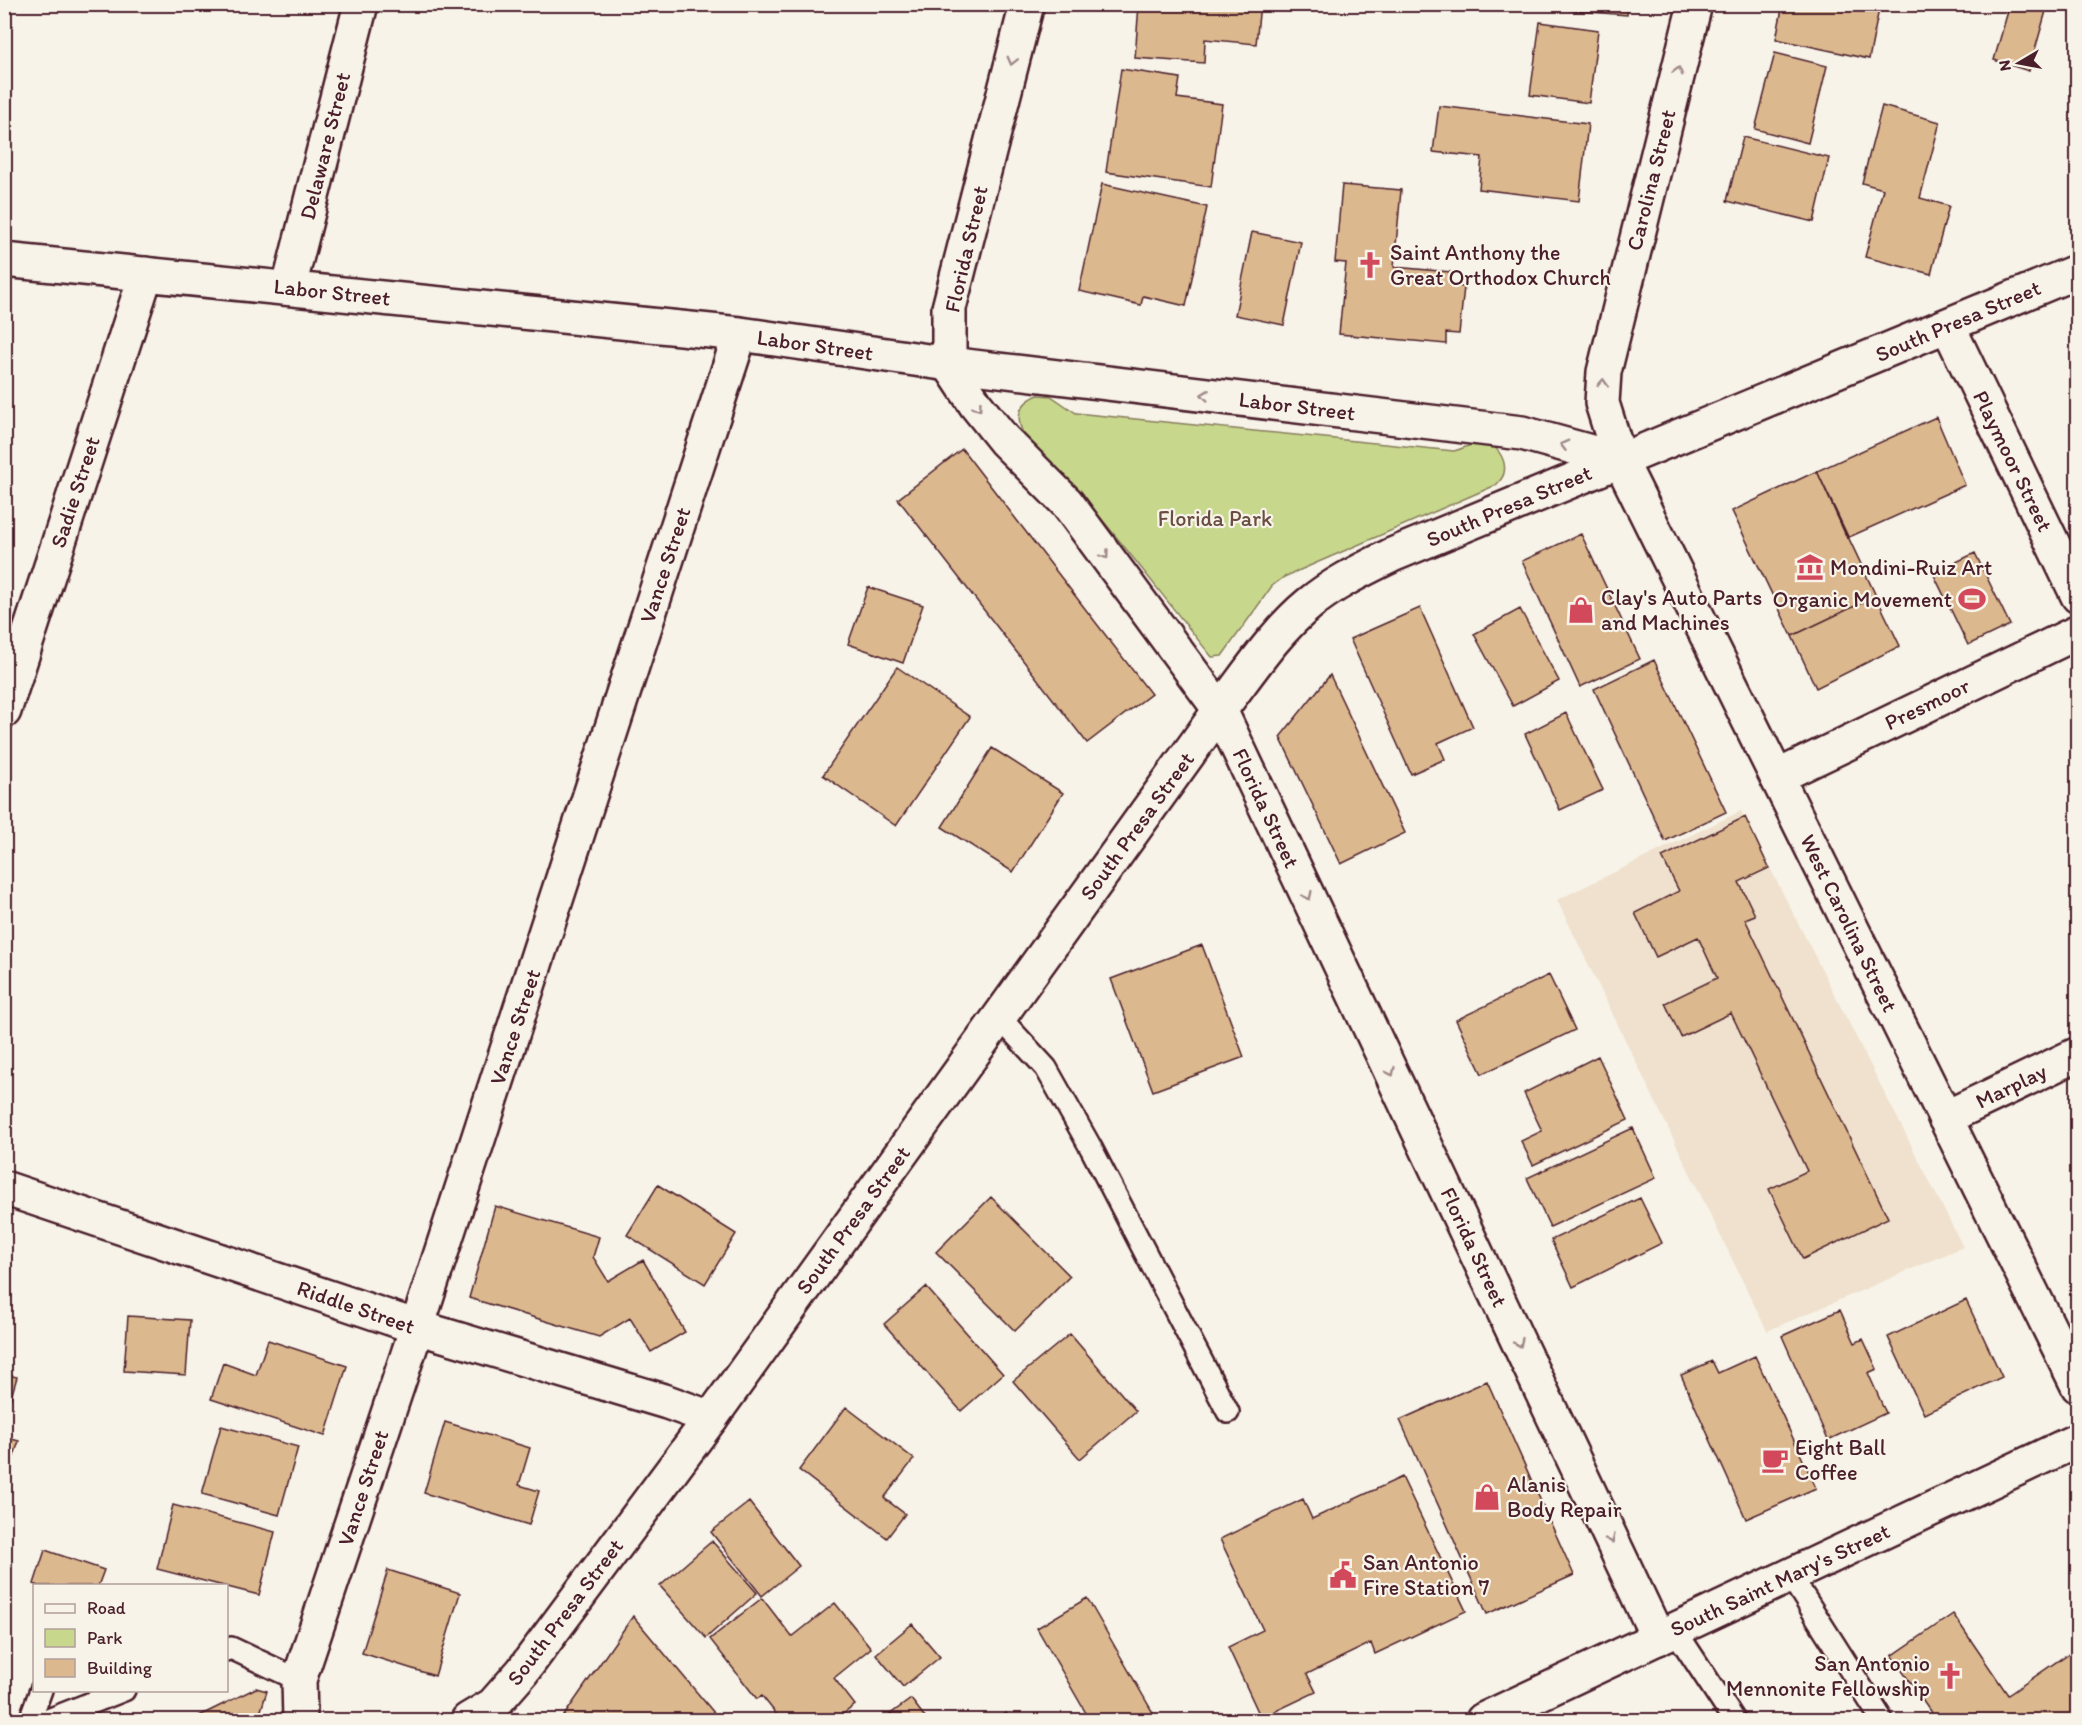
<svg xmlns="http://www.w3.org/2000/svg" width="2082" height="1725" font-family="Itim,sans-serif">
	<style>
		.built { fill: #efe1cd }
		.green { fill: #c7d88c; stroke: #887c5c; stroke-width: 1.5 }
		.building { fill: #dcb88e; stroke: #4a1f2b; stroke-width: 1.5 }
		.lines { fill: none; stroke-linecap: round; stroke-linejoin: round }
		.service-casing { stroke: #4a1f2b; stroke-width: 26 }
		.minor-casing { stroke: #4a1f2b; stroke-width: 38 }
		.tertiary-casing { stroke: #4a1f2b; stroke-width: 38 }
		.secondary-casing { stroke: #4a1f2b; stroke-width: 38 }
		.service { stroke: #f7f3e8; stroke-width: 21 }
		.minor { stroke: #f7f3e8; stroke-width: 33 }
		.tertiary { stroke: #f7f3e8; stroke-width: 33 }
		.secondary { stroke: #f7f3e8; stroke-width: 33 }
		.oneway { stroke: #a0898a }
		.labels { text-anchor: middle; dominant-baseline: central; stroke-width: 4.5; stroke-linejoin: round; paint-order: stroke }
		.street-label { font-size: 22px; fill: #4a1f2b; stroke: #f7f3e8 }
		.poi-label { font-size: 22px; fill: #4a1f2b; stroke: #f7f3e8; text-anchor: start }
		.park-label { font-size: 22px; fill: #694d43; stroke: #f7f3e8 }
	</style>
	<rect width="100%" height="100%" fill="#f7f3e8"/>
	<filter id="ink" filterUnits="userSpaceOnUse"><feTurbulence type="fractalNoise" baseFrequency=".0167" numOctaves="2"/><feDisplacementMap in="SourceGraphic" scale="12" xChannelSelector="R" yChannelSelector="G"/><feConvolveMatrix kernelMatrix="1 2 1 2 8 2 1 2 1" color-interpolation-filters="sRGB"/></filter>
	<g filter="url(#ink)">
		<path class="built" d="M1741,811L1963,1247L1767,1331L1557,900Z"/>
		<path class="green" d="M1038,395L1051,396L1076,413L1454,451C1463,449 1473,443 1481,442C1496,442 1507,460 1504,473C1503,478 1499,482 1496,485L1284,577L1272,586L1222,656L1212,657C1166,601 1123,542 1075,488C1064,476 1026,443 1022,431C1015,414 1022,402 1038,395Z"/>
		<path class="building" d="M1139,4H1260L1256,44L1205,39L1204,63L1135,58Z
			M1527,4H1628L1627,15L1527,7Z
			M1783,4H1880L1869,59L1776,39Z
			M2010,4H2048L2029,71L1994,60Z
			M1540,22L1598,30L1589,103L1530,95Z
			M1775,53L1827,66L1808,143L1755,129Z
			M1121,69L1180,78L1177,98L1222,104L1211,187L1106,172Z
			M1439,106L1588,124L1579,201L1479,189L1482,157L1433,152Z
			M1882,106L1940,122L1920,198L1949,206L1931,274L1865,257L1883,189L1862,183Z
			M1743,137L1829,158L1814,222L1727,201Z
			M1102,184L1207,207L1186,306L1143,296L1141,305L1079,291Z
			M1342,185L1401,190L1394,267L1451,272L1450,285L1464,287L1459,334L1446,333V344L1339,334L1346,263L1335,262Z
			M1252,232L1301,242L1284,325L1235,315Z
			M1936,417L1965,485L1847,538L1817,471Z
			M962,449L1151,694L1087,743L898,499Z
			M1817,471L1876,596L1792,636L1732,511Z
			M1581,534L1640,659L1580,687L1522,561Z
			M1975,553L2010,625L1968,645L1933,573Z
			M868,587L923,605L903,663L848,644Z
			M1876,596L1900,646L1816,688L1792,636Z
			M1420,608L1473,727L1438,743L1445,759L1411,774L1350,639Z
			M1520,609L1559,681L1513,706L1474,634Z
			M1654,660L1726,812L1665,841L1594,689Z
			M897,667L970,717L896,826L823,775Z
			M1330,675L1405,833L1341,864L1280,737Z
			M1566,713L1603,790L1560,810L1525,734Z
			M992,748L1063,793L1013,872L942,827Z
			M1745,817L1769,868L1739,882L1755,915L1745,919L1888,1218L1803,1259L1769,1189L1807,1171L1731,1013L1681,1037L1665,1003L1717,978L1698,937L1656,957L1635,913L1679,891L1662,857Z
			M1202,945L1244,1057L1153,1091L1111,979Z
			M1549,975L1575,1030L1482,1074L1456,1020Z
			M1598,1056L1628,1120L1533,1165L1521,1141L1542,1131L1524,1093Z
			M1633,1128L1656,1178L1550,1227L1527,1178Z
			M658,1185L736,1234L705,1284L627,1235Z
			M991,1197L1070,1276L1015,1331L936,1252Z
			M1640,1198L1662,1243L1573,1287L1551,1240Z
			M495,1206L599,1237L593,1257L608,1281L643,1260L685,1332L651,1352L630,1318L599,1337L469,1298Z
			M926,1287L1003,1374L961,1411L884,1324Z
			M1966,1300L2002,1377L1924,1414L1888,1337Z
			M1840,1310L1855,1343L1863,1339L1877,1369L1868,1373L1886,1413L1828,1440L1782,1336Z
			M128,1316L190,1320L186,1375L124,1371Z
			M1070,1334L1136,1411L1080,1459L1013,1381Z
			M268,1340L347,1366L325,1436L211,1399L223,1363L256,1375Z
			M1755,1356L1816,1488L1746,1519L1681,1375L1712,1361L1718,1373Z
			M4,1374L17,1377L4,1421Z
			M1487,1381L1574,1575L1487,1614L1400,1420Z
			M846,1407L914,1459L884,1498L905,1514L887,1538L799,1470Z
			M445,1422L530,1448L519,1485L539,1491L529,1525L424,1493Z
			M221,1426L298,1447L279,1515L202,1494Z
			M4,1437L19,1441L9,1471L4,1470Z
			M1402,1477L1466,1611L1375,1654L1371,1643L1307,1674L1316,1692L1261,1718L1228,1647L1263,1630L1220,1539L1303,1499L1312,1519Z
			M749,1502L799,1566L762,1596L711,1532Z
			M173,1505L275,1532L259,1595L157,1569Z
			M712,1541L757,1593L706,1638L660,1586Z
			M45,1550L104,1570L98,1586H39L34,1584Z
			M388,1570L460,1593L435,1676L362,1653Z
			M762,1598L792,1637L835,1603L871,1648L834,1678L855,1705L835,1720H781L762,1696L757,1699L710,1639Z
			M1087,1598L1157,1720H1090L1037,1628Z
			M1953,1614L2008,1695L2078,1647V1720H1936L1892,1656Z
			M633,1616L720,1720H561Z
			M912,1624L940,1657L903,1687L876,1654Z
			M256,1688L267,1691L258,1720H191Z
			M911,1699L927,1720H882Z
			M1006,1713L1012,1720H995Z"/>
		<g class="lines">
			<defs>
				<path id="service" d="M999,1017L1046,1068L1091,1148L1228,1412
					M1790,1575L1882,1720
					M1675,1630L1734,1720
					M226,1650L231,1648L299,1680
					M30,1720L41,1690
					M48,1720L124,1690"/>
				<path id="minor" d="M4,260L740,334L949,364L1522,433L1620,460
					M289,287L361,4
					M1948,326L2078,596
					M4,711L146,274
					M1777,777L2078,632
					M1945,1118L2078,1054
					M4,1188L417,1327L667,1402L711,1418
					M300,1720L299,1680L417,1327L740,334"/>
				<path id="tertiary" d="M1027,4L949,308V364L976,405L1004,440L1067,503L1220,710L1658,1638
					M1695,4L1604,372L1602,403L1620,460L2078,1386"/>
				<path id="secondary" d="M468,1720L493,1705L522,1672L711,1418L1220,710C1248,674 1274,633 1309,604C1334,583 1364,569 1392,555L2078,271
					M1483,1720L2078,1440"/>
			</defs>
			<use href="#service" class="service-casing"/>
			<use href="#minor" class="minor-casing"/>
			<use href="#tertiary" class="tertiary-casing"/>
			<use href="#secondary" class="secondary-casing"/>
			<use href="#service" class="service"/>
			<use href="#minor" class="minor"/>
			<use href="#tertiary" class="tertiary"/>
			<use href="#secondary" class="secondary"/>
		</g>
		<defs><path id="oneway-chevron" d="M-2-3.5L2.5 0L-2 3.5" fill="none" stroke-width="1.6" stroke-linecap="round" stroke-linejoin="round" transform="scale(1.5)"/></defs>
		<g class="oneway">
			<use href="#oneway-chevron" transform="translate(1012 61) rotate(104)"/>
			<use href="#oneway-chevron" transform="translate(1678 71) rotate(-76)"/>
			<use href="#oneway-chevron" transform="translate(1603 383) rotate(-87)"/>
			<use href="#oneway-chevron" transform="translate(1205 395) rotate(-173)"/>
			<use href="#oneway-chevron" transform="translate(978 407) rotate(53)"/>
			<use href="#oneway-chevron" transform="translate(1564 445) rotate(-165)"/>
			<use href="#oneway-chevron" transform="translate(1105 555) rotate(54)"/>
			<use href="#oneway-chevron" transform="translate(1308 896) rotate(65)"/>
			<use href="#oneway-chevron" transform="translate(1391 1072) rotate(65)"/>
			<use href="#oneway-chevron" transform="translate(1519 1343) rotate(65)"/>
			<use href="#oneway-chevron" transform="translate(1611 1539) rotate(65)"/>
		</g>
	</g>
	<defs>
		<symbol id="church-bare" viewBox="-9 -9 18 18"><path d="M-1.2-6h2.4v3.5h3.3v2.4h-3.3V6h-2.4V-.1h-3.3v-2.4h3.3Z" fill="#d1495b" stroke="#f7f3e8" stroke-width="2.5" paint-order="stroke"/></symbol>
		<symbol id="museum-bare" viewBox="-9 -9 18 18"><path d="M0-6L6-3V-2H-6V-3ZM-5-1h2V3h-2ZM-1-1h2V3h-2ZM3-1h2V3H3ZM-6 4H6V6H-6Z" fill="#d1495b" stroke="#f7f3e8" stroke-width="2.5" paint-order="stroke"/></symbol>
		<symbol id="stadium-bare" viewBox="-9 -9 18 18"><path d="M0-5a6.5 5 0 1 0 0 10a6.5 5 0 1 0 0-10ZM-3.5-1.8h7v3.6h-7Z" fill="#d1495b" stroke="#f7f3e8" stroke-width="2.5" paint-order="stroke"/></symbol>
		<symbol id="shop-bare" viewBox="-9 -9 18 18"><path d="M-5-2.5h2.3a2.7 3.5 0 0 1 5.4 0H5L5.5 6h-11ZM-1.5-2.5h3a1.5 2.3 0 0 0-3 0Z" fill="#d1495b" stroke="#f7f3e8" stroke-width="2.5" paint-order="stroke"/></symbol>
		<symbol id="cafe-bare" viewBox="-9 -9 18 18"><path d="M-5.5-4.5H6V0H3Q3 3.5 0 3.5H-2.5Q-5.5 3.5-5.5 0ZM3-3.2v2h1.7v-2ZM-6 4.5H4V6H-6Z" fill="#d1495b" stroke="#f7f3e8" stroke-width="2.5" paint-order="stroke"/></symbol>
		<symbol id="civic-bare" viewBox="-9 -9 18 18"><path d="M-.6-6.5H3V-4.5H.6V-3L4-1V1h2V6H-6V1h2V-1L-.6-3ZM-1.2 2.5V6h2.4V2.5Z" fill="#d1495b" stroke="#f7f3e8" stroke-width="2.5" paint-order="stroke"/></symbol>
	</defs>
	<g fill-rule="evenodd">
		<use href="#church-bare" x="1351" y="246" width="38" height="38"/>
		<use href="#museum-bare" x="1791" y="548" width="38" height="38"/>
		<use href="#stadium-bare" x="1953" y="580" width="38" height="38"/>
		<use href="#shop-bare" x="1562" y="591" width="38" height="38"/>
		<use href="#cafe-bare" x="1756" y="1441" width="38" height="38"/>
		<use href="#shop-bare" x="1468" y="1478" width="38" height="38"/>
		<use href="#civic-bare" x="1324" y="1556" width="38" height="38"/>
		<use href="#church-bare" x="1931" y="1657" width="38" height="38"/>
	</g>
	<g class="labels">
		<g class="street-label">
			<text transform="translate(325 146) rotate(-76)">Delaware Street</text>
			<text transform="translate(1651 180) rotate(-76)">Carolina Street</text>
			<text transform="translate(966 249) rotate(-77)">Florida Street</text>
			<text transform="translate(332 292) rotate(6)">Labor Street</text>
			<text transform="translate(1958 321) rotate(-23)">South Presa Street</text>
			<text transform="translate(815 345) rotate(8)">Labor Street</text>
			<text transform="translate(1297 406) rotate(7)">Labor Street</text>
			<text transform="translate(2013 461) rotate(64)">Playmoor Street</text>
			<text transform="translate(75 492) rotate(-72)">Sadie Street</text>
			<text transform="translate(1509 506) rotate(-23)">South Presa Street</text>
			<text transform="translate(665 565) rotate(-72)">Vance Street</text>
			<text transform="translate(1927 704) rotate(-26)">Presmoor</text>
			<text transform="translate(1266 808) rotate(65)">Florida Street</text>
			<text transform="translate(1137 826) rotate(-54)">South Presa Street</text>
			<text transform="translate(1849 923) rotate(64)">West Carolina Street</text>
			<text transform="translate(515 1027) rotate(-72)">Vance Street</text>
			<text transform="translate(2011 1086) rotate(-26)">Marplay</text>
			<text transform="translate(853 1220) rotate(-54)">South Presa Street</text>
			<text transform="translate(1474 1247) rotate(65)">Florida Street</text>
			<text transform="translate(356 1307) rotate(19)">Riddle Street</text>
			<text transform="translate(363 1488) rotate(-72)">Vance Street</text>
			<text transform="translate(1780 1580) rotate(-25)">South Saint Mary's Street</text>
			<text transform="translate(565 1612) rotate(-53)">South Presa Street</text>
		</g>
		<g class="poi-label">
			<text x="1390" y="252">Saint Anthony the<tspan x="1390" dy="25">Great Orthodox Church</tspan></text>
			<text x="1830" y="567">Mondini-Ruiz Art</text>
			<text x="1601" y="597">Clay's Auto Parts<tspan x="1601" dy="25">and Machines</tspan></text>
			<text x="1952" y="599" text-anchor="end">Organic Movement</text>
			<text x="1795" y="1447">Eight Ball<tspan x="1795" dy="25">Coffee</tspan></text>
			<text x="1507" y="1484">Alanis<tspan x="1507" dy="25">Body Repair</tspan></text>
			<text x="1363" y="1562">San Antonio<tspan x="1363" dy="25">Fire Station 7</tspan></text>
			<text x="1930" y="1663" text-anchor="end">San Antonio<tspan x="1930" dy="25">Mennonite Fellowship</tspan></text>
		</g>
		<g class="park-label">
			<text x="1215" y="518">Florida Park</text>
		</g>
	</g>
	<rect width="2082" height="1725" fill="none" stroke="#f7f3e8" stroke-width="24"/>
	<rect x="12" y="12" width="2058" height="1701" fill="none" stroke="#4a1f2b" stroke-width="2" filter="url(#ink)"/>
	<rect x="33" y="1584" width="195" height="108" fill="#f7f3e8" stroke="#b29e9c" stroke-width="1.5"/>
	<rect x="45" y="1604" width="30" height="9" fill="#f7f3e8" stroke="#b29e9c" stroke-width="1.5"/>
	<text x="87" y="1614" font-size="18" fill="#4a1f2b">Road</text>
	<rect x="45" y="1629" width="30" height="18" fill="#c7d88c" stroke="#b29e9c" stroke-width="1.5"/>
	<text x="87" y="1644" font-size="18" fill="#4a1f2b">Park</text>
	<rect x="45" y="1659" width="30" height="18" fill="#dcb88e" stroke="#b29e9c" stroke-width="1.5"/>
	<text x="87" y="1674" font-size="18" fill="#4a1f2b">Building</text>
	<g transform="translate(2019 63) rotate(260)" stroke="#f7f3e8" stroke-width="4.5" paint-order="stroke">
	<path d="M0-4.5L10 22L0 15L-10 22Z" fill="#4a1f2b"/>
	<text y="-9" font-size="16" font-weight="bold" text-anchor="middle" fill="#4a1f2b">N</text>
	</g>
</svg>
